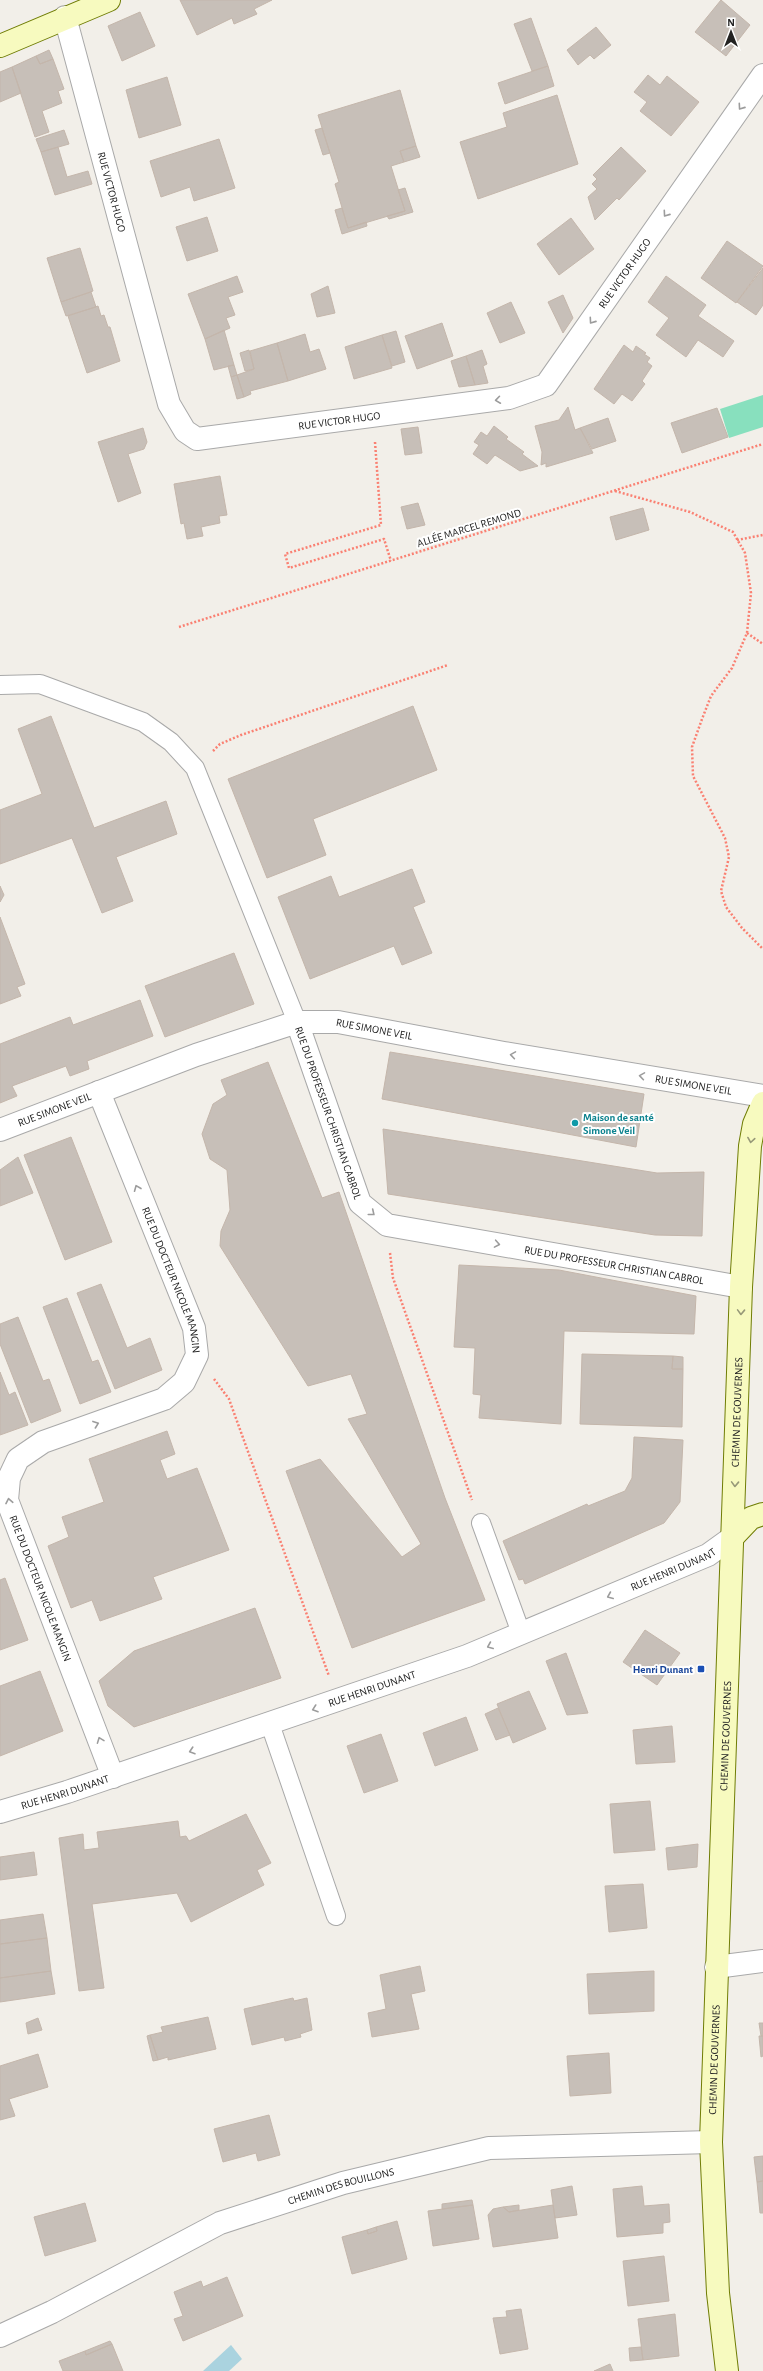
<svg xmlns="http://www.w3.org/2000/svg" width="763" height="2371" font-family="'Alegreya Sans',sans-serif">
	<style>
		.pitch { fill: #88e0be }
		.water { fill: #aad3df }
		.building { fill: #c7bfb8; stroke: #c4b6ab }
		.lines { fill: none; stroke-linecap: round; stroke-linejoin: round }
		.lane-casing { stroke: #a9a9a9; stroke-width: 20 }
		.street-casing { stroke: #a9a9a9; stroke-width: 24 }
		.secondary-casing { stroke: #707d05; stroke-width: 24 }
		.path { stroke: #fa8072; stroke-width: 2.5; stroke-dasharray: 2 2; stroke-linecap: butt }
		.lane { stroke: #fff; stroke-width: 18 }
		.street { stroke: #fff; stroke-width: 22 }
		.secondary { stroke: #f7fabf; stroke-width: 22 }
		.oneway { stroke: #9c9c9c }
		.oneway2 { stroke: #979978 }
		.culture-dot { fill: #0f9aa8; stroke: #fff; stroke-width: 1.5 }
		.transit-dot { fill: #1a4fb4; stroke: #fff; stroke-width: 1.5 }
		.labels { text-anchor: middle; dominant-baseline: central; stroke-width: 4; stroke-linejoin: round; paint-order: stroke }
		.street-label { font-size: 11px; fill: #222; stroke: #fff }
		.culture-label { font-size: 11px; font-weight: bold; fill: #0d838f; stroke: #fff; text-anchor: start }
		.transit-label { font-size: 11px; font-weight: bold; fill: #164399; stroke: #fff; text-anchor: end }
	</style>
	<rect width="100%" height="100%" fill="#f2efe9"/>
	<path class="pitch" d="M763,395V427L729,438L720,409Z"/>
	<path class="water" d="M231,2345L242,2359L229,2371H203Z"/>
	<path class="building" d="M180,0H272L254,9L257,14L234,24L232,18L197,35Z
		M721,0L750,25L726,56L695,32Z
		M140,12L155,46L122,61L108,26Z
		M531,18L548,66L532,71L514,24Z
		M596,27L611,45L594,59L590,55L578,65L567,50Z
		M49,50L53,59L40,64L36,56Z
		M36,56L40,64L53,59L64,89L58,91L62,103L42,111L49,132L35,137L12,67Z
		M548,66L554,86L505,104L498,83Z
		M12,67L21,93L0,102V72Z
		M648,75L660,85L667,76L699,102L671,136L640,111L647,102L634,92Z
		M167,77L181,125L139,138L126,90Z
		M400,90L416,146L400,151L404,162L391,166L405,211L348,228L335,184L339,182L318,115Z
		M557,95L578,164L478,199L460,142L507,127L503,113Z
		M322,128L330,153L323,155L315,130Z
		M64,130L69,144L41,152L36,139Z
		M219,139L235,188L194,201L190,187L161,197L150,161Z
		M416,146L420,157L404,162L400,151Z
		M58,147L67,177L88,171L92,184L55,195L41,152Z
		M621,147L646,171L619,200L617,198L595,220L588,197L597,189L592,184L597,179L593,175Z
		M405,188L413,212L389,219L387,216L405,211L398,190Z
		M342,208L348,228L366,222L367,226L342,234L335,210Z
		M207,217L218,251L187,261L176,227Z
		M571,218L594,249L559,275L537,244Z
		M727,241L763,266L736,303L701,278Z
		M80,248L93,291L61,302L47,258Z
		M763,268V305L756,315L737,302Z
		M237,276L243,292L228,297L235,315L226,318L230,328L205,339L188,294Z
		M666,276L706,305L698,316L734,341L723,357L698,340L686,357L656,335L669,318L648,302Z
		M328,286L335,313L317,317L311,294Z
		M91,292L96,307L66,316L61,302Z
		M563,295L573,318L563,333L548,302Z
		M511,302L525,333L500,343L487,313Z
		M98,306L101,316L104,315L108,327H110L120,361L87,373L68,316Z
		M442,323L453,356L417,369L405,336Z
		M224,330L234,365L214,370L205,339Z
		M396,331L405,362L392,366L382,335Z
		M305,334L310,352L319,349L326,369L288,381L277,343Z
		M382,335L392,368L354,379L345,347Z
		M277,343L288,381L250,391L251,394L244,397L237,375L254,369L250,351Z
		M624,345L633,352L636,346L646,353L644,354L650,358L647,362L652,366L642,381L645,384L632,401L622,394L614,404L594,389Z
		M249,350L254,369L245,371L240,353Z
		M482,350L487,364L483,366L488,383L475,385L466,356Z
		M466,356L475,385L459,387L451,361Z
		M234,365L237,375L231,377L228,366Z
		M237,375L244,397L237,399L231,377Z
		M568,407L575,430L580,428L593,453L546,467V463L541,465L542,452L535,426L559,420Z
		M717,408L728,437L682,453L671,423Z
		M608,418L616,441L592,449L580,428Z
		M494,426L508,437L506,439L524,452L522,454L538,466L520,471L495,455L487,464L473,454L479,445L474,442L481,432L487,436Z
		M418,427L422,453L405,455L401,429Z
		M143,428L147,442L144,449L128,454L141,493L118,502L98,442Z
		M220,476L227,515L219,516L220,523L201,527L203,536L187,539L184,523L181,524L174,484Z
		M418,503L425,525L407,529L401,507Z
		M643,508L649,530L616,540L610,517Z
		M413,706L437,770L313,819L326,855L267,878L228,779Z
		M51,716L94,828L166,801L177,834L116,857L133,901L102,913L72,838L0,864V810L42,794L18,729Z
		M412,869L425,902L413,907L432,953L402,965L394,946L310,979L278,897L331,876L339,897Z
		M0,886L4,895L0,902Z
		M0,917L25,984L17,987L21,996L0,1004Z
		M234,953L254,1004L165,1037L145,986Z
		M140,1000L153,1036L87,1061L89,1069L70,1076L66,1066L12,1086L17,1096L0,1103V1044L70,1017L73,1025Z
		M390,1052L644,1094L636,1147L382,1099Z
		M268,1062L322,1198L339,1192L445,1498L485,1600L352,1648L286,1471L320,1459L402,1557L421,1544L348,1419L367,1414L351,1374L308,1386L220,1246L221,1231L230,1210L227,1170L210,1159L202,1134L213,1104L227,1095L221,1080Z
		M383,1129L657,1173L704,1172L702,1236L655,1235L388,1194Z
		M71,1137L112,1242L65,1260L24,1155Z
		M18,1157L33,1193L0,1206V1170Z
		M459,1265L559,1270L696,1296L694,1334L564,1331L561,1424L479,1418L481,1395L473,1394L475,1348L454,1347Z
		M101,1284L127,1348L150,1338L162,1370L115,1389L77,1293Z
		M67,1298L92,1362L98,1360L111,1392L80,1404L43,1307Z
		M18,1317L43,1381L49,1379L61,1411L31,1423L0,1344V1324Z
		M582,1354L673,1356L672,1369H683L682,1427L580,1424Z
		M673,1356L683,1357V1369H672Z
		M0,1372L9,1395L15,1392L28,1425L0,1435Z
		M167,1431L175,1454L160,1460L167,1479L197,1468L229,1550L153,1577L162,1599L100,1621L92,1600L71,1608L48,1546L69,1537L62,1517L104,1502L89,1459Z
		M634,1437L683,1440L680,1502L664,1523L525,1584L523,1579L519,1580L503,1541L587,1504L588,1506L625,1491L632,1478Z
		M5,1578L28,1640L0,1650V1580Z
		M255,1608L281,1678L134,1727L108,1706L99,1681L134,1651Z
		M645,1630L680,1653L657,1685L623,1662Z
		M566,1653L588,1713L567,1715L546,1661Z
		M40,1671L63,1731L0,1756V1686Z
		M529,1691L546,1729L513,1743L497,1704Z
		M498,1708L510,1735L496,1740L485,1714Z
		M466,1717L478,1750L435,1766L423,1733Z
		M672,1726L675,1762L636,1764L633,1730Z
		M381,1734L398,1781L364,1793L347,1746Z
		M650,1801L655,1850L614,1853L610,1804Z
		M246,1814L271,1863L257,1870L264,1885L191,1922L177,1893L92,1904L104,1988L79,1991L59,1838L83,1834L84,1850L99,1848L97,1832L178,1821L180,1837L186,1836L189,1841Z
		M698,1844L697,1867L668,1870L666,1848Z
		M34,1852L37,1875L0,1880V1857Z
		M643,1884L647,1928L609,1932L605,1886Z
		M43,1914L47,1938L0,1944V1920Z
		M47,1938L51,1971L0,1978V1944Z
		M420,1966L425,1991L411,1994L419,2029L372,2037L368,2013L386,2009L380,1975Z
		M51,1971L55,1994L0,2002V1978Z
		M654,1971V2011L589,2014L587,1974Z
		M293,1998L294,2001L307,1998L312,2030L300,2034L301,2037L285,2041L284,2037L252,2045L244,2009Z
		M208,2017L216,2049L168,2060V2057L158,2060L150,2035L163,2032L161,2027Z
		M38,2018L42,2030L28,2034L26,2023Z
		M759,2023H763V2036H761Z
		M150,2035L158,2060L153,2061L147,2036Z
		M759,2036H763V2056L761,2057Z
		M609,2053L611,2093L570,2096L567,2056Z
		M38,2054L48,2087L9,2099L15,2116L0,2120V2066Z
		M269,2115L280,2155L258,2161L256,2153L223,2162L214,2129Z
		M763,2156V2181L757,2182L754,2157Z
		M763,2181V2213H760L757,2182Z
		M572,2186L577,2215L555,2218L551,2190Z
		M642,2186L644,2206L669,2204L670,2222L663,2223V2233L617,2237L613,2189Z
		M472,2200L473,2205L442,2209V2204Z
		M85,2203L96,2241L45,2256L34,2217Z
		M473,2205L479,2239L433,2246L428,2211Z
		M519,2205V2210L509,2212L503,2207Z
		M553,2205L558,2238L493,2247L488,2215L493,2209L503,2207L509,2212Z
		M397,2221L407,2259L352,2274L342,2237L367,2230L368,2234L377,2231L376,2227Z
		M376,2227L377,2231L368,2234L367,2230Z
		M664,2256L669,2301L628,2306L623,2261Z
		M227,2277L243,2316L183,2341L174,2319L183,2316L174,2292L201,2281L203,2287Z
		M521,2309L528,2349L500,2354L493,2318L507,2317L506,2311Z
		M675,2314L679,2356L643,2360L638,2319Z
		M110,2341L112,2344L86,2355L85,2351Z
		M112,2344L123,2371H63L59,2361L85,2351L86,2355Z
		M641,2347L643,2360L630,2361L629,2348Z
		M610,2364L613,2371H594Z"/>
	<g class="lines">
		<defs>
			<path id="lane" d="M0,685L40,684L143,722L171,742L195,768L297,1022
				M481,1523L521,1633
				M270,1724L336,1916"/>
			<g id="street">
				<path id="s1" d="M65,17L169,404L185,431L197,439L509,398L546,385L763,75"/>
				<path id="s2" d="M297,1022L360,1203L387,1225L741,1287"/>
				<path id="s3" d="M99,1092L194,1328L197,1355L184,1382L164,1399L43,1442L18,1459L9,1478L7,1500L113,1777"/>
				<path id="s4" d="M0,1130L196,1055L297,1022H338L504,1053L763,1096"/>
				<path id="s5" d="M0,1812L67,1792L467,1656L708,1555L733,1537"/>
				<path d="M716,1967L763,1961"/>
				<path id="s6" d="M0,2336L52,2312L220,2223L343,2183L489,2148L711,2142"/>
			</g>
			<g id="secondary">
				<path d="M0,46L109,0"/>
				<path d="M733,1537L751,1518L763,1514"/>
				<path id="s7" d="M727,2371L718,2293L711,2142L741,1287L750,1146L754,1124L763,1103"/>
			</g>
		</defs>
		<use href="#lane" class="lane-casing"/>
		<use href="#street" class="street-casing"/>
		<use href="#secondary" class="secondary-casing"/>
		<path class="path" d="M375,442L381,525L285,554L289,568L384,539L391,561
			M615,491L690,512L733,532L745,553L751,593L747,633L732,668L711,696L702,719L692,747L693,776L725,838L729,857L721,891L726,907L742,928L763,949
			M737,540L763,535
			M179,627L763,444
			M747,633L763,644
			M213,751L220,744L241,735L448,665
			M390,1253L393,1278L472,1500
			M214,1379L229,1399L329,1676"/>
		<use href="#lane" class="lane"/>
		<use href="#street" class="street"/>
		<use href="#secondary" class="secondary"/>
	</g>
	<defs><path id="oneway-chevron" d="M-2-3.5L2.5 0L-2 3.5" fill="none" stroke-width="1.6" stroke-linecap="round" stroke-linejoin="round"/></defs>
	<g class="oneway">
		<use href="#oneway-chevron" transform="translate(741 107) rotate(125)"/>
		<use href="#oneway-chevron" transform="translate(666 214) rotate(125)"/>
		<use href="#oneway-chevron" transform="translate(592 321) rotate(125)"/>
		<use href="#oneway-chevron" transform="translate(498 400) rotate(172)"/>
		<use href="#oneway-chevron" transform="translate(513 1055) rotate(-171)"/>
		<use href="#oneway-chevron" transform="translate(642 1076) rotate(-171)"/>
		<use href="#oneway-chevron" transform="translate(137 1188) rotate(-112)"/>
		<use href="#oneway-chevron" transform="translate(372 1213) rotate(39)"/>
		<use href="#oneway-chevron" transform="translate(497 1244) rotate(10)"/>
		<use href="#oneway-chevron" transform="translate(96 1424) rotate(-20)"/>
		<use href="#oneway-chevron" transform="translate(9 1501) rotate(-101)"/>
		<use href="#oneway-chevron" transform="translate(610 1596) rotate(157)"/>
		<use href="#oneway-chevron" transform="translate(490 1646) rotate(157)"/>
		<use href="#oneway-chevron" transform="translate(315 1709) rotate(161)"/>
		<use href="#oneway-chevron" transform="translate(100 1740) rotate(-111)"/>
		<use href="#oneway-chevron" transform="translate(192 1751) rotate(162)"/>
	</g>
	<g class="oneway2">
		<use href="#oneway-chevron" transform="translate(751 1140) rotate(99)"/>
		<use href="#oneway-chevron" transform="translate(741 1312) rotate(92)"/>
		<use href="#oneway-chevron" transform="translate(735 1484) rotate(92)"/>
	</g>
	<circle class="culture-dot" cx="575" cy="1123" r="4"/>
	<rect class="transit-dot" x="697" y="1665" width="8" height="8" rx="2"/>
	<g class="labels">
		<g class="street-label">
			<text stroke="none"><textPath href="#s1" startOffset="181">RUE VICTOR HUGO</textPath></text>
			<text stroke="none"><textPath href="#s1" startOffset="937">RUE VICTOR HUGO</textPath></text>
			<text stroke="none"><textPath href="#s1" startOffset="590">RUE VICTOR HUGO</textPath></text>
			<text transform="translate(469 528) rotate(-17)">ALLÉE MARCEL REMOND</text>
			<text stroke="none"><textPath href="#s4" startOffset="394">RUE SIMONE VEIL</textPath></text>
			<text stroke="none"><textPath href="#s4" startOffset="718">RUE SIMONE VEIL</textPath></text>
			<text stroke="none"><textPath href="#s4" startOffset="58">RUE SIMONE VEIL</textPath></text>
			<text stroke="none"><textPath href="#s2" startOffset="96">RUE DU PROFESSEUR CHRISTIAN CABROL</textPath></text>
			<text stroke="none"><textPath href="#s2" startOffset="457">RUE DU PROFESSEUR CHRISTIAN CABROL</textPath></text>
			<text stroke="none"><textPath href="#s3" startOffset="202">RUE DU DOCTEUR NICOLE MANGIN</textPath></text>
			<text stroke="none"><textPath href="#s7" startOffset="960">CHEMIN DE GOUVERNES</textPath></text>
			<text stroke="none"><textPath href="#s5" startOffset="716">RUE HENRI DUNANT</textPath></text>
			<text stroke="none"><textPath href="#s3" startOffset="634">RUE DU DOCTEUR NICOLE MANGIN</textPath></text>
			<text stroke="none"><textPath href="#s5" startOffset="392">RUE HENRI DUNANT</textPath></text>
			<text stroke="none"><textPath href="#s7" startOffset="636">CHEMIN DE GOUVERNES</textPath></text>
			<text stroke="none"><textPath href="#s5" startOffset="68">RUE HENRI DUNANT</textPath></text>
			<text stroke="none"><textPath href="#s7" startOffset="312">CHEMIN DE GOUVERNES</textPath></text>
			<text stroke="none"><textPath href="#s6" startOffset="374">CHEMIN DES BOUILLONS</textPath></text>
		</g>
		<g class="culture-label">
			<text x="583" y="1117">Maison de santé<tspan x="583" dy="13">Simone Veil</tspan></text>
		</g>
		<g class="transit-label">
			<text x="693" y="1669">Henri Dunant</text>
		</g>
	</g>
	<g transform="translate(731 32)" stroke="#ffffff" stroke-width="3" paint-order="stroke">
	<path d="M0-3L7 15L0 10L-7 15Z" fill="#222222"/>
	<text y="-6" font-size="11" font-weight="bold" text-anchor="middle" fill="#222222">N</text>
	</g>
</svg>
